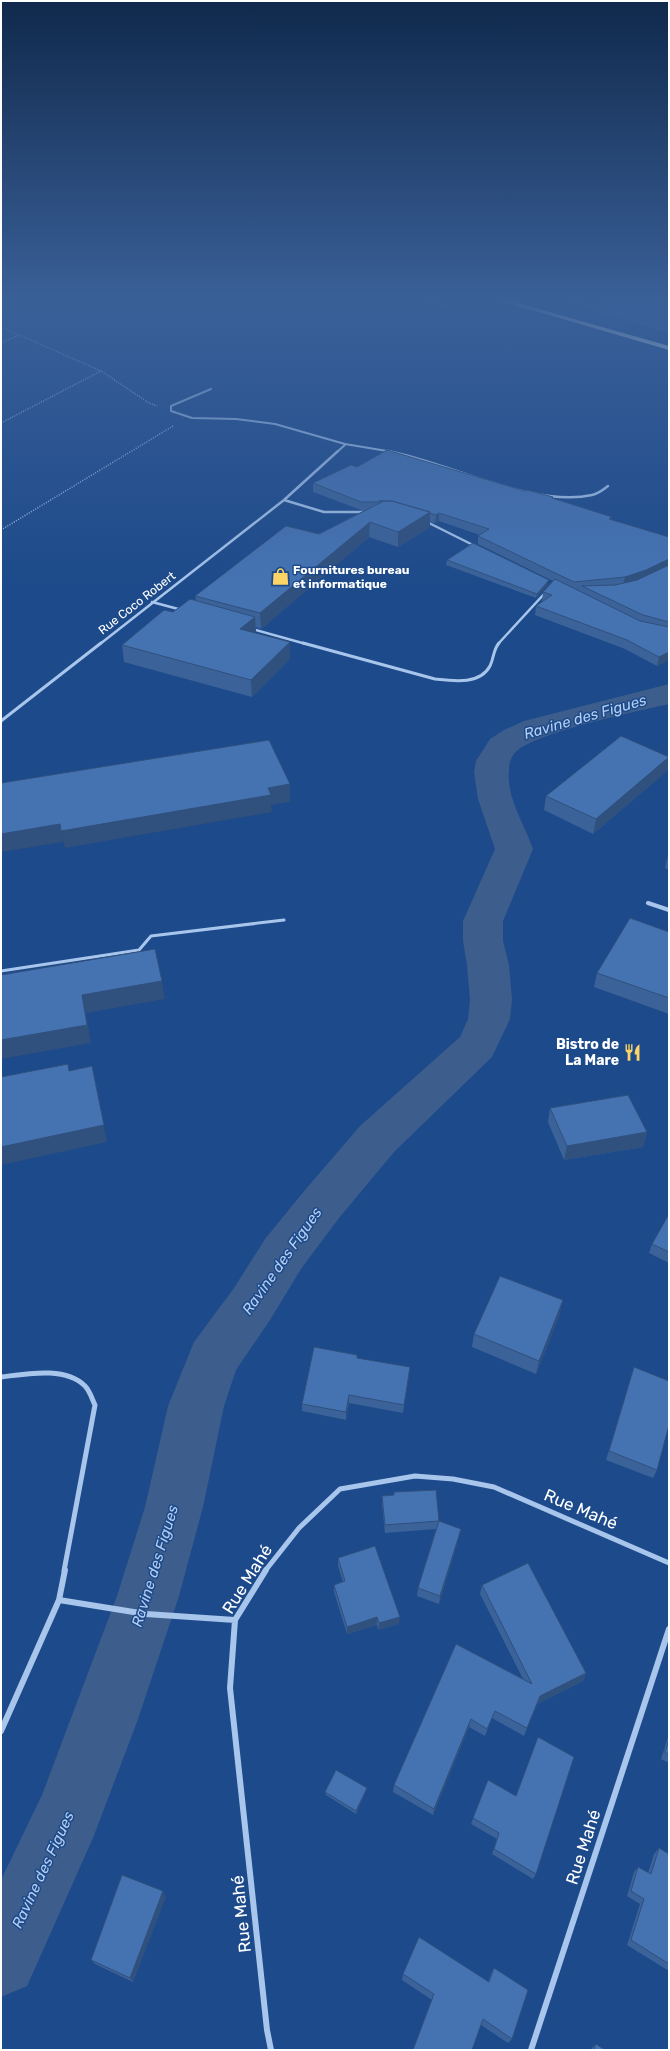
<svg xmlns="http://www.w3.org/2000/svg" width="670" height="2051" font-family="Rubik,sans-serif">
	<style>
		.green { fill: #3063a8 }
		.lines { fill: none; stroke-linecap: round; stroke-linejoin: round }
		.river { fill: #3d5e8d; fill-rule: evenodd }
		.path { stroke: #a8c5ec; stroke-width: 1.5; stroke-dasharray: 1 1.5; stroke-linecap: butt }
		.lane { stroke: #a8c5ec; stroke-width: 3 }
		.street-far5 { stroke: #a8c5ec; stroke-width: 2 }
		.street-far4 { stroke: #a8c5ec; stroke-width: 2.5 }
		.street-far3 { stroke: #a8c5ec; stroke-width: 3 }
		.street-far2 { stroke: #a8c5ec; stroke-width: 4 }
		.street-far1 { stroke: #a8c5ec; stroke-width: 5 }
		.street { stroke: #a8c5ec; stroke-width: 6 }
		.highway { fill: #fff; fill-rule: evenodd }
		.wall { fill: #3b6399 }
		.shaded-wall { fill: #30507d }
		.building { fill: #4573b2; stroke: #30507d }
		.labels { text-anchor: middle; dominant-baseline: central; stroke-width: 3; stroke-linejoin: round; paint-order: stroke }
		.far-poi-label { font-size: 12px; font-weight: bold; fill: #fff; stroke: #1d4a8a; text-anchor: start }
		.far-street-label { font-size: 12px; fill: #fff; stroke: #1d4a8a }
		.poi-label { font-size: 14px; font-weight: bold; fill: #fff; stroke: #1d4a8a; text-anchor: end }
		.water-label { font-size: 15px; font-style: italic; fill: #b4cff3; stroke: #1d4a8a }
		.near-street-label { font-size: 17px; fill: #fff; stroke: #1d4a8a }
	</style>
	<rect width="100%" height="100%" fill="#1d4a8a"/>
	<path class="green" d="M603,299H669V333L593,310Z"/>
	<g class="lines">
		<path class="river" d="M669,684V704C639,711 530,733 514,754C510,759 509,765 509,771C506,797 525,825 533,849L503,921V941L509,965L512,1000L510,1019L492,1057L394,1152L339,1218L301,1269L270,1320L236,1370L224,1406L203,1507L179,1596L137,1722L93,1838L27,1986L1,1997V1880L42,1795L117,1596L145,1507L168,1406L194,1342L234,1288L265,1239L305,1190L360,1126L460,1037L468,1019L470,1000L467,965L463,941V921L495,849L478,799L474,772L476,761L490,739L504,730L524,721Z"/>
		<path class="path" d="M423,299L468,312
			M563,299C591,307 621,316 647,299
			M1,327L101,371L149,403L157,406
			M1,343L19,335
			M1,423L101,371
			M1,530L173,426"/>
		<path class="lane" d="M1,971L139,950L151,936L284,920"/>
		<path class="street-far5" d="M211,389L171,406V411L192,418L236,419L275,424L345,444L393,452
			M337,452L346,444"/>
		<path class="street-far4" d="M388,451C447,462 533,508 592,495C598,494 603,490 608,486
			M284,500L324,512H365
			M425,521L475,546
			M152,602L182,610
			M252,629L306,644
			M100,644L284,500L338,451
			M498,644L545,593"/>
		<path class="street-far3" d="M303,643L435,679C453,681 480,685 490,666C494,658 493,650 499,643
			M1,721L101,643"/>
		<path class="street-far2" d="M648,903L669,910"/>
		<path class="street-far1" d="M1,1377C26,1374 65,1366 85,1386C90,1391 92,1399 95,1405L64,1571
			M265,1571L299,1528L340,1489L415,1476L453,1479L494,1487L669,1563"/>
		<path class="street" d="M266,1570L235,1620L230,1688L267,2030L271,2050
			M59,1600L65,1570
			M1,1731L59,1600L146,1614L235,1620
			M531,2050L669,1629"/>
		<path class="highway" d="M494,299H504L669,346V350Z"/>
	</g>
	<path class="wall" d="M357,467L525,491L553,497V499L612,520L669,537V660L657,666L625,649L535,615L536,606L544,601H542L543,592L553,581L478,544V536L480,535L439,521L435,523L430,522V527L398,547L369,537L261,629L256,627V633L290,642V659L252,697L124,662L122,645L173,612L196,601L195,596L319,534L365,510H361L313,492V483Z
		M447,560L548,585L536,598L446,565Z
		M669,757V760L667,771L593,834L544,810L546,796Z
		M669,851V870L665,868Z
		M669,932V1014L594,987L597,973Z
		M550,1108L647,1132L643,1147L564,1160L548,1122Z
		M669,1214V1263L649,1253L652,1244Z
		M560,1314L536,1374L472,1347L474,1334Z
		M357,1355V1358L409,1375L403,1413L349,1403L346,1420L302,1411V1404Z
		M634,1367L657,1470L653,1478L606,1460Z
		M394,1492L439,1521L459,1537L439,1604L417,1596L418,1588L436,1529L385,1533L382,1504V1496L394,1495Z
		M338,1558L399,1624L378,1630L377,1625L347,1634L334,1592V1585L343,1582L338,1566Z
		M482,1585L586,1673L583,1681L537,1704L524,1736L492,1718L485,1736L469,1727L433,1815L393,1792L394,1785L456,1644L523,1679L480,1594Z
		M669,1734V1763L661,1759Z
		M488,1780L536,1874L533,1879L492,1854L497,1839L471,1824Z
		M366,1791L356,1814L326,1795L325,1792Z
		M659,1848L669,1854V1971L627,1945L640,1904L627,1896L634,1872L638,1867L648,1873L654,1854Z
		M166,1896L133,1982L95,1964L91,1960Z
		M494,1968L512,2039L508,2043L481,2025L432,2000L402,1980L403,1974L488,1982L491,1974Z
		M596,2044L605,2050H590Z"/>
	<path class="shaded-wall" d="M430,512V527L398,547V532Z
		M439,513V521L435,523L436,515Z
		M370,522L369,537L261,629L260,613Z
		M669,559L668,568L623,586L625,577Z
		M549,580L548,585L536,598L537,594Z
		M255,617L256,633L241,646L240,629Z
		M290,642V659L252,697L251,680Z
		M669,652V660L657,666L659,657Z
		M669,757L667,771L593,834L596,819Z
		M290,784V802L271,805L272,812L65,848L61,831L268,788Z
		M60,824L63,842L1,852V834Z
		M162,981L165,999L86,1013L91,1043L1,1059V1040L82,995Z
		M92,1066L107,1142L1,1165V1147Z
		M647,1132L643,1147L564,1160L567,1146Z
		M563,1300L560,1314L536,1374L539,1361Z
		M410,1367L409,1375L403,1413L404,1405Z
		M349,1395V1403L346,1420V1412Z
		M461,1529L459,1537L439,1604L440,1596Z
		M377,1617V1625L347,1634V1627Z
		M400,1617L399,1624L378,1630L379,1623Z
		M586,1673L583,1681L537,1704L524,1736L540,1696Z
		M471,1719L469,1727L433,1815L434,1809Z
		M367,1788L366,1791L356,1814V1811Z
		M163,1891L166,1896L133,1982L130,1978Z"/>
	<path class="building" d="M387,450L525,491L527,490L553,497L552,498L612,517L609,519L669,537V559L646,570L625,577L574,582L478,536L489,529L439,513L436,515L430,513V512L392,501H379V502H361L313,483L351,465L357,467Z
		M379,501H392L430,512L398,532L370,522L260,613L195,596L286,526L319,534L382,502Z
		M473,543L549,580L537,594L447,560Z
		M669,565V622L643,615L582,586L615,585L637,580Z
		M555,579L640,621L669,627V652L659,657L627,640L536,606L552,595L543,592Z
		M190,599L255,617L240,629L290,642L251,680L122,645L164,610L173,612Z
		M621,736L669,757L596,819L546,796Z
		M269,740L290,784L268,788L271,795L61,831L60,824L1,834V783Z
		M630,918L669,932V998L597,973Z
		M155,949L162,981L82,995L87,1025L1,1040V975Z
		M68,1064L69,1071L92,1066L104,1125L1,1147V1077Z
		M628,1095L647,1132L567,1146L550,1108Z
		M669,1214V1252L652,1244Z
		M500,1276L563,1300L539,1361L474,1334Z
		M314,1347L357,1355V1358L410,1367L404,1405L349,1395L346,1412L302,1404Z
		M634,1367L669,1381V1425L657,1470L609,1451Z
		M436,1490L439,1521L385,1525L382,1496L394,1495V1492Z
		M439,1521L461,1529L440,1596L418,1588Z
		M375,1546L400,1617L379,1623L377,1617L347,1627L334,1585L345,1581L338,1558Z
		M528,1563L586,1673L540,1696L527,1728L495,1711L487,1729L471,1719L434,1809L394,1785L456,1644L532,1684L482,1585Z
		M538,1737L574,1757L536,1874L494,1849L499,1833L473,1818L488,1780L516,1796Z
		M669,1740V1755L665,1752Z
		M336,1770L367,1788L356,1811L325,1792Z
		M659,1848L669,1854V1964L631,1940L644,1899L631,1891L638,1867L651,1874Z
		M122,1875L163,1891L130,1978L91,1960Z
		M419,1937L489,1982L494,1968L528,1990L512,2039L483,2019L472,2050H413L434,1994L403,1974Z
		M596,2044L605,2050H594Z"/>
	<linearGradient id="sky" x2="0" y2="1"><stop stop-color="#10294c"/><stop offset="0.51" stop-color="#3a6098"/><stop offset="1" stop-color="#3a6098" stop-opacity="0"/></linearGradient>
	<rect width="670" height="587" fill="url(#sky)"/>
	<defs>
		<symbol id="shop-bare" viewBox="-9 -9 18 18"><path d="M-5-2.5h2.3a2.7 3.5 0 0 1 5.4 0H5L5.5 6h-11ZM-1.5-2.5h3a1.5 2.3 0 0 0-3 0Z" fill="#fcd466" stroke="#1d4a8a" stroke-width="2.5" paint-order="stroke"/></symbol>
		<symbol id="restaurant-bare" viewBox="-9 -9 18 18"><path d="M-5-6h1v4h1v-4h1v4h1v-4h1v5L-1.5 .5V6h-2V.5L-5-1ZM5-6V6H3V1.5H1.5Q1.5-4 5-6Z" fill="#fcd466" stroke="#1d4a8a" stroke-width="2.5" paint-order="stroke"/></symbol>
	</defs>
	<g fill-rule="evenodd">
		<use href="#shop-bare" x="268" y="564" width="25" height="25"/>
		<use href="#restaurant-bare" x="620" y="1040" width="25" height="25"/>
	</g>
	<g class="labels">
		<g class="far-poi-label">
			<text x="293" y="570">Fournitures bureau<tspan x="293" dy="14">et informatique</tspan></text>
		</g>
		<g class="far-street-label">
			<text transform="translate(137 603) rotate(-38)">Rue Coco Robert</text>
		</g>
		<g class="poi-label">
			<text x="619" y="1044">Bistro de<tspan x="619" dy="16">La Mare</tspan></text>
		</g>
		<g class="water-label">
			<text transform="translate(585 717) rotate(-16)">Ravine des Figues</text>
			<text transform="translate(282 1261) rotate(-55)">Ravine des Figues</text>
			<text transform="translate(155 1566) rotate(-73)">Ravine des Figues</text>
			<text transform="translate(43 1870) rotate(-65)">Ravine des Figues</text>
		</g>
		<g class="near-street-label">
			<text transform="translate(581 1509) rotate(23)">Rue Mahé</text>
			<text transform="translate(247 1579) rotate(-58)">Rue Mahé</text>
			<text transform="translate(583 1847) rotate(-72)">Rue Mahé</text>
			<text transform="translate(241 1914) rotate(-96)">Rue Mahé</text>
		</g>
	</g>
	<rect width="670" height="2051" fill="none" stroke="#ffffff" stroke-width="4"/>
</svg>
